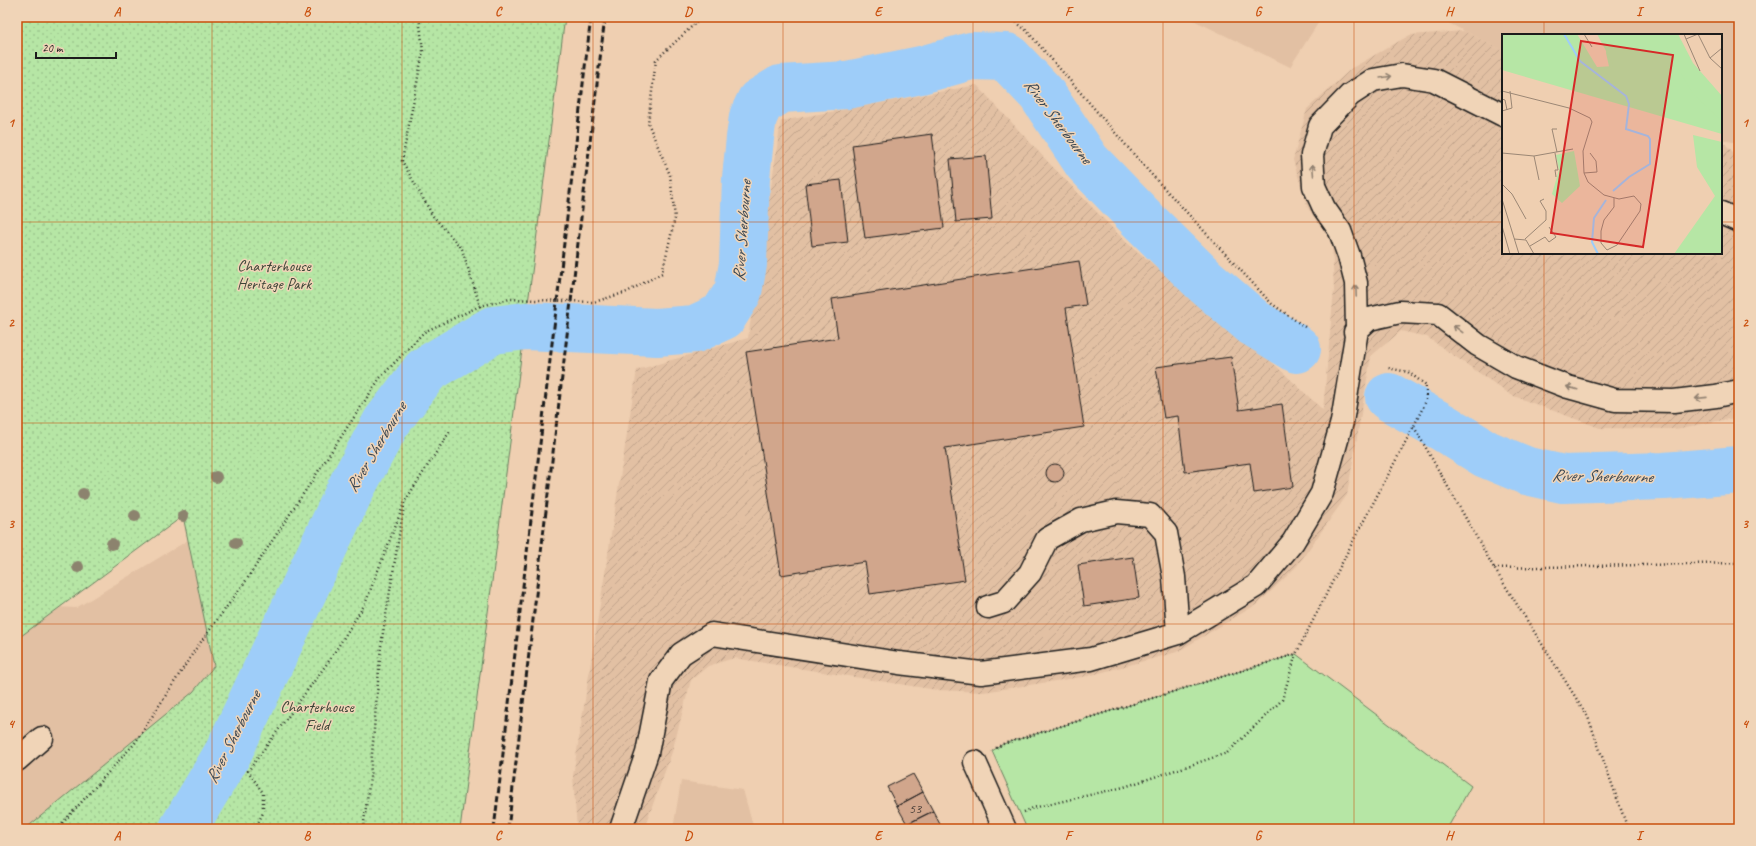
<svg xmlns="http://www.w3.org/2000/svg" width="1756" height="846" font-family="Caveat,sans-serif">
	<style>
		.built { fill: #e2c0a3 }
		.industrial { fill: url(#industrial-furrows) }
		.grass { fill: #b6e6a5; stroke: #698160 }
		.park { fill: url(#park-dots); stroke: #698160 }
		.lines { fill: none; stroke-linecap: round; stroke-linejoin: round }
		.river { stroke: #9ecdf9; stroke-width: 48 }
		.building { fill: #d1a68c; stroke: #1c1c1c }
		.minor-casing { stroke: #1c1c1c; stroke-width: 25 }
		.path { stroke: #1c1c1c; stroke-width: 2.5; stroke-dasharray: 1 3; stroke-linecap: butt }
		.minor { stroke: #f0d4b7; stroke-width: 22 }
		.rail { stroke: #1c1c1c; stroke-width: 3; stroke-dasharray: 6 3; stroke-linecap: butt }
		.tree { fill: #8c836e }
		.oneway { stroke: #918171 }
		.grid { fill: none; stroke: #c9500e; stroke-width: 1; stroke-opacity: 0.55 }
		.labels { text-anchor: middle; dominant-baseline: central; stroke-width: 3; stroke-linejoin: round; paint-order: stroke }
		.number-label { font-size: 14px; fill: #493e38 }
		.park-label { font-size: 16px; fill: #3b4437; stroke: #f0d4b7 }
		.water-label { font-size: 17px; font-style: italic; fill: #3c4853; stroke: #f0d4b7 }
		.inset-river { fill: none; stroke: #9ecdf9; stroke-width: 2 }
		.inset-road { fill: none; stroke: #9b8775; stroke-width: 1 }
		.view { fill: #d62828; fill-opacity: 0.15; stroke: #d62828; stroke-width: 2 }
		.inset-edge { fill: none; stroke: #1c1c1c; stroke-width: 2 }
		.neatline { fill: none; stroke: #c9500e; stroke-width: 1.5 }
		.grid-label { font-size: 13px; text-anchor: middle; font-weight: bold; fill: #c9500e }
	</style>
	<defs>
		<pattern id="industrial-furrows" width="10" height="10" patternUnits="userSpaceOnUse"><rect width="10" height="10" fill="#e2c0a3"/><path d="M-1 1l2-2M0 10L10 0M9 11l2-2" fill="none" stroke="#c1a48c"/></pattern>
		<pattern id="park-dots" width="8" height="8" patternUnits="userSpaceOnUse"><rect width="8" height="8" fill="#b6e6a5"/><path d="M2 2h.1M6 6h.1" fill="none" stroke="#9cc58d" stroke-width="1.8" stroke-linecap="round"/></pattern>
	</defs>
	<rect width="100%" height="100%" fill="#efcfb1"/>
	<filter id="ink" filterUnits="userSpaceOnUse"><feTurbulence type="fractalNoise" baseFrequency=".025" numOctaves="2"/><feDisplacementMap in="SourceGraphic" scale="8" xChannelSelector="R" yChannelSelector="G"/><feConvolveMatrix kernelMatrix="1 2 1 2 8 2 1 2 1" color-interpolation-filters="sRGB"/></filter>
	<g filter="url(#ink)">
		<path class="built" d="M1187,17H1322L1290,67Z
			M1437,17H1739V143L1721,140V35H1503V51Z
			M190,539L240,634L186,722L81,829H17V605L76,608Z
			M681,781L743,790L754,829H673Z"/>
		<path class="industrial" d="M1464,31L1503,51V253H1721V140L1739,158V417L1675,429L1600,428L1511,395L1427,337L1401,331L1371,356L1347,495L1297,566L1259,603L1177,652L1088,676L983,692L937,690L734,658L708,666L691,680L672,752L644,829H577L573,776L637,370L748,338L781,121L977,85L1049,163L1126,242L1257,348L1323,410L1334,290L1332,242L1308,208L1293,160L1307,109L1352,68L1410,35Z"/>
		<path class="grass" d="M1296,654L1471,786L1447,829H1027L992,751L1003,744Z"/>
		<path class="park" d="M17,17H565L460,829H25L193,692L214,666L183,516L17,639Z"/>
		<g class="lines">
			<path class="river" d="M1389,397L1444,428L1486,454L1527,471L1563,479L1664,476L1739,470
				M183,829L228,753L352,486L386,423L426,370L493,330L526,326L657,332L695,329L723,316L738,292L743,264L746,178L750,138L753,117L760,102L781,89L847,85L921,70L971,56L1007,57L1041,93L1087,162L1145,222L1205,281L1254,323L1297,349"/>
		</g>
		<path class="building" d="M932,134L944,228L865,238L852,145Z
			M986,156L992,219L956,222L950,159Z
			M841,180L848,242L812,246L805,184Z
			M1079,261L1086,305L1066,308L1084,427L945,448L965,580L870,594L865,562L781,575L746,352L838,338L832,299Z
			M1231,357L1239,410L1282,404L1293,487L1254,493L1250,463L1185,472L1178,416L1164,418L1156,367Z
			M1046 473a9 9 0 1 1 18 0a9 9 0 1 1-18 0Z
			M1133,557L1139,598L1084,606L1078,565Z
			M913,774L923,792L897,806L887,787Z
			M923,792L933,811L907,824L897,806Z
			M933,811L942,828L909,829L907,824Z"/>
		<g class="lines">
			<defs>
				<path id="minor" d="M1721,213L1739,221
					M1355,332L1369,319L1400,312L1438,314L1478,345L1516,367L1568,387L1615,400L1674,401L1716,396L1739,391
					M988,607L1004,602L1030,573L1047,539L1081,520L1116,512L1150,515L1166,533L1174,577L1178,633
					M17,760L42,738
					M975,762L1005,829
					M621,829L647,753L661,681L681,654L712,634L899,663L981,673L1091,659L1178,633L1256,586L1293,542L1322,493L1342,422L1357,330L1356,283L1349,256L1340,231L1324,208L1314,186L1312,155L1320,126L1350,95L1373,80L1402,75L1434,80L1503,115"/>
			</defs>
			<use href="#minor" class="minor-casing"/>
			<path class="path" d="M1010,17L1027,31L1151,174L1272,304L1305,327
				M480,306L510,299L594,302L627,292L662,273L675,218L670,175L648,123L656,60L702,17
				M1414,427L1494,568L1588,717L1628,829
				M1494,568L1739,563
				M996,748L1003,744L1296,654L1352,543L1414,426L1426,401V385L1408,372L1388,368
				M1024,812L1033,808L1124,787L1227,753L1282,700L1296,654
				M57,829L135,743L195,650L245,582L380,378L424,332L480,306L462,249L433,216L402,161L423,51L419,17
				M255,829L263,813V793L248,771L329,661L365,604L405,501L450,431
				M363,829L370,778L381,645L404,506"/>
			<use href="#minor" class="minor"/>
			<path class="rail" d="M494,829L591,17
				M508,829L605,17"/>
		</g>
		<g class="tree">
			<circle cx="216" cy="477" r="6"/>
			<circle cx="83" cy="494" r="6"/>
			<circle cx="135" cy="516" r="6"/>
			<circle cx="183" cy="516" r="6"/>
			<circle cx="236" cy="543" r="6"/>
			<circle cx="112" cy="544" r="6"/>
			<circle cx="78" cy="567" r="6"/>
		</g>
		<defs><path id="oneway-shaft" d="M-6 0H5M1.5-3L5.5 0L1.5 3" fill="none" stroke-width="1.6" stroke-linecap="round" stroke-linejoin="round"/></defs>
		<g class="oneway">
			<use href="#oneway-shaft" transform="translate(1386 77) rotate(-9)"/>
			<use href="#oneway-shaft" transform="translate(1313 170) rotate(-95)"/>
			<use href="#oneway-shaft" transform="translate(1356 291) rotate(-92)"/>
			<use href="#oneway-shaft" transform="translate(1458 329) rotate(-143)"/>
			<use href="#oneway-shaft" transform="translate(1572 388) rotate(-164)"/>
			<use href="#oneway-shaft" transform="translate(1701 398) rotate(174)"/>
		</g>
	</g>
	<path class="grid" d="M212,17V829M402,17V829M593,17V829M783,17V829M973,17V829M1163,17V829M1354,17V829M1544,17V35M17,222H1503M1721,222H1739M1544,253V829M17,423H1739M17,624H1739"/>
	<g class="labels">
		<g class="number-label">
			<text x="915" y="808">53</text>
		</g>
		<g class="park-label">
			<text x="274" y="266">Charterhouse<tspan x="274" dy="18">Heritage Park</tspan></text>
			<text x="317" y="707">Charterhouse<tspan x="317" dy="18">Field</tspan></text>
		</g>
		<g class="water-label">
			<text transform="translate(1058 121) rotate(53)">River Sherbourne</text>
			<text transform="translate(742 231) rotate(-86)">River Sherbourne</text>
			<text transform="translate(376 447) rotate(-59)">River Sherbourne</text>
			<text transform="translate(1602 476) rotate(1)">River Sherbourne</text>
			<text transform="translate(233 737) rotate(-63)">River Sherbourne</text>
		</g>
	</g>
	<g transform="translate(1502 34)">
		<rect width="220" height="220" fill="#efcfb1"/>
		<path d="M72,117L78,152L60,169L50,160L57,136L54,121Z" fill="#b6e6a5"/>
		<path d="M101,0H176L191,29L220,62V100L108,37L104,19L106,7Z" fill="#b6e6a5"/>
		<path d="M0,0H75L95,33L112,32L95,0H161L166,17L191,60L220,87V100L0,36ZM191,101L220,108V220H172L213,162L195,133Z" fill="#b6e6a5"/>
		<path class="inset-river" d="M62,0L78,27L124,62L127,70L124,95L146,102L148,105V130L127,143L111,157M96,220L90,208L92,184L104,166"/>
		<path class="inset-road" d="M82,0L90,13M182,0L184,5L196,0M196,0L208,24L220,35M184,5L198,37M208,24L220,14M0,57L67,74L88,84L90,88L81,117L82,139L86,148L102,161L117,165L132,162L139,170L138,177L115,211L105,216L99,209V197L102,186L112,173V164M0,65L3,66L5,76M0,77L10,74L8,57M55,95H50L55,118M0,119L32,122L71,115M53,119L56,136H53L54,143M32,122L37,146M82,139L95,138L94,127L88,119M0,150L10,160L24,185M0,165L17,220M0,192L8,220M12,205L24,206L32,220M23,205L44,186V177L38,167L42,165M28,212L43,203L47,208L54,203L47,193"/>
		<path class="view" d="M79,7L171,21L141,213L49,199Z"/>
		<rect width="220" height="220" class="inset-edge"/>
	</g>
	<rect width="1756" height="846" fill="none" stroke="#f0d4b7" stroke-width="44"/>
	<path d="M36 52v6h80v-6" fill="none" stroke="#1c1c1c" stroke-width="2"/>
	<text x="42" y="52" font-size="12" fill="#1c1c1c" stroke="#f0d4b7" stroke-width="3" paint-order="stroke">20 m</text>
	<rect x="22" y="22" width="1712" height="802" class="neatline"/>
	<g class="grid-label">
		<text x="117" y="16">A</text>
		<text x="307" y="16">B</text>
		<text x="498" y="16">C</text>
		<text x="688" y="16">D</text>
		<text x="878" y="16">E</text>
		<text x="1068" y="16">F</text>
		<text x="1258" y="16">G</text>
		<text x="1449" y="16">H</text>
		<text x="1639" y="16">I</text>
		<text x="11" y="127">1</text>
		<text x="1745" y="127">1</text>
		<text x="11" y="327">2</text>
		<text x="1745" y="327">2</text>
		<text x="11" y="528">3</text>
		<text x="1745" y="528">3</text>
		<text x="11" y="728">4</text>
		<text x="1745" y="728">4</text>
		<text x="117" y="840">A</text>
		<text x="307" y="840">B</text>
		<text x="498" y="840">C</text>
		<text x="688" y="840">D</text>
		<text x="878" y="840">E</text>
		<text x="1068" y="840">F</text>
		<text x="1258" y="840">G</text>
		<text x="1449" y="840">H</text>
		<text x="1639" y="840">I</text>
	</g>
</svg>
